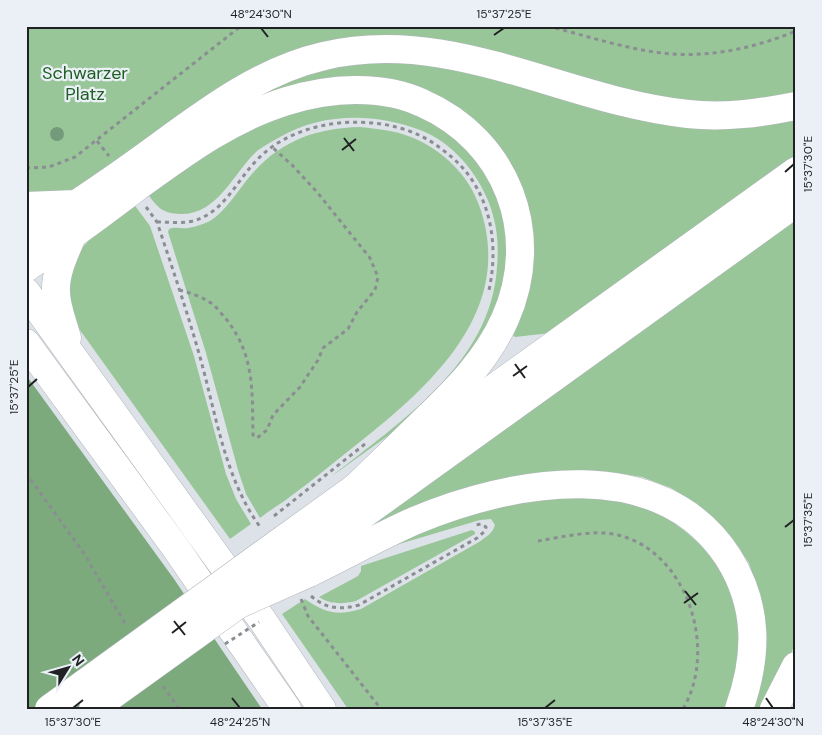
<svg xmlns="http://www.w3.org/2000/svg" width="822" height="735" font-family="'DM Sans',sans-serif">
	<style>
		.green { fill: #99c698 }
		.forest { fill: #7caa7c }
		.lines { fill: none; stroke-linecap: round; stroke-linejoin: round }
		.primary-casing { stroke: #b1b6bc; stroke-width: 29 }
		.highway-casing { stroke: #b1b6bc; stroke-width: 29 }
		.path { stroke: #8a8e92; stroke-width: 3; stroke-dasharray: 4 4; stroke-linecap: butt }
		.primary { stroke: #fff; stroke-width: 28 }
		.highway { stroke: #fff; stroke-width: 28 }
		.primary-bridge-casing { stroke: #b1b6bc; stroke-width: 29; stroke-linecap: butt }
		.highway-bridge-casing { stroke: #b1b6bc; stroke-width: 29; stroke-linecap: butt }
		.path-bridge { stroke: #8a8e92; stroke-width: 3; stroke-dasharray: 4 4; stroke-linecap: butt }
		.primary-bridge { stroke: #fff; stroke-width: 28 }
		.highway-bridge { stroke: #fff; stroke-width: 28 }
		.tree { fill: #749a7c }
		.ticks { fill: none; stroke: #1f2123; stroke-width: 2 }
		.labels { text-anchor: middle; dominant-baseline: central; stroke-width: 4.5; stroke-linejoin: round; paint-order: stroke }
		.park-label { font-size: 18px; fill: #1e5f23; stroke: #eaf0f6 }
		.neatline { fill: none; stroke: #1f2123; stroke-width: 2 }
		.ticks-label { font-size: 12px; text-anchor: middle; fill: #1f2123 }
	</style>
	<rect width="100%" height="100%" fill="#dde2e8"/>
	<path class="green" d="M26,26H796V98L689,106L357,40L84,186L65,193L26,196Z
		M395,56L523,83L796,115V155L550,333L515,337L511,333L501,153L366,81L144,168L285,77Z
		M388,101L444,124L484,164L507,214L510,266L484,342L414,417L332,476C401,421 491,363 497,267C499,244 497,224 489,203C477,172 452,142 420,130C376,113 322,112 280,137C272,141 264,146 257,151C233,173 218,215 180,214C162,213 158,208 147,193L226,138L316,102Z
		M360,127C370,128 380,129 390,131C429,138 466,168 479,205C517,310 431,386 356,445C334,462 313,480 291,496C281,504 270,510 260,518L246,494L238,470L206,353L168,232L169,229C175,226 181,229 188,228C194,227 204,224 210,221C227,210 238,190 251,175C280,141 316,128 360,127Z
		M133,203L150,226L194,356L226,474L236,499L251,524L230,539L77,326L70,313L66,278L81,249L94,235Z
		M796,216V641L780,681L765,709H752L760,597L749,563L732,538L714,518L697,504L671,488L642,477L610,472L582,470L544,473L361,533Z
		M547,497C566,497 588,494 608,497C618,499 628,503 637,506C644,508 653,509 659,512C666,516 672,521 678,526C740,570 753,640 724,709H348L282,614L305,599C325,613 337,616 361,609L479,542C486,537 493,533 495,525L491,519L480,520L379,550L464,514Z
		M472,530L475,532V534L356,601C343,604 331,605 319,597L358,576L361,571V566Z"/>
	<path class="forest" d="M26,375L174,579L262,709H26Z"/>
	<g class="lines">
		<defs>
			<path id="primary" d="M284,539L796,171
				M300,560L796,203"/>
			<path id="highway" d="M26,206L76,204
				M26,238C64,212 103,187 140,160C197,119 254,72 324,56C452,26 564,101 688,114C725,118 760,113 796,106
				M26,268C63,242 100,215 137,187C184,153 231,118 287,101C329,88 381,84 422,103C507,140 543,234 505,319C486,362 453,393 420,425C397,447 375,469 352,491
				M26,292L263,621L322,709
				M67,338C63,323 56,307 56,292C55,272 65,253 72,236
				M26,343L175,547L287,709
				M309,573C344,556 378,537 414,521C511,480 660,452 728,557C759,606 758,656 739,709
				M774,709L796,666"/>
		</defs>
		<use href="#primary" class="primary-casing"/>
		<use href="#highway" class="highway-casing"/>
		<path class="path" d="M548,26C587,36 632,51 672,54C714,57 757,47 796,31
			M97,141L109,156
			M26,168L49,167L75,157L241,26
			M146,207L157,222C172,267 187,311 200,357C216,414 225,480 261,528
			M157,222C167,222 178,223 188,222C225,216 237,177 262,155C301,119 371,113 419,135C432,141 445,151 456,161C491,194 499,245 489,290
			M179,290C191,293 202,297 211,303C217,307 222,315 227,320C255,357 252,391 253,435L257,438L267,430L273,415L300,387L318,360L323,348L348,329L357,312L375,290L378,277L370,258L317,192L292,165L272,147
			M26,473L85,555L127,627
			M274,516L365,444
			M538,541C562,537 595,529 618,535C688,552 718,650 683,709
			M311,596C326,609 340,610 359,605L477,538L485,531L486,527L481,524L476,525
			M301,599L308,616L381,709
			M163,686L179,709"/>
		<use href="#primary" class="primary"/>
		<use href="#highway" class="highway"/>
		<defs>
			<path id="primary-bridge" d="M49,709L284,539
				M93,709L300,560"/>
			<path id="highway-bridge" d="M237,605L309,573"/>
		</defs>
		<use href="#primary-bridge" class="primary-bridge-casing"/>
		<use href="#highway-bridge" class="highway-bridge-casing"/>
		<path class="path-bridge" d="M225,644L259,622"/>
		<use href="#primary-bridge" class="primary-bridge"/>
		<use href="#highway-bridge" class="highway-bridge"/>
	</g>
	<circle class="tree" cx="57" cy="134" r="7"/>
	<path class="ticks" d="M261,28L268,37M494,35L504,28M344,138L354,151M342,150L356,139M785,172L794,164M515,364L525,378M513,376L527,366M28,387L37,379M785,527L794,520M685,591L696,605M684,603L698,593M174,621L185,635M172,633L186,622M232,698L240,708M766,698L773,708M73,708L83,700M545,708L555,700"/>
	<g class="labels">
		<g class="park-label">
			<text x="85" y="73">Schwarzer<tspan x="85" dy="21">Platz</tspan></text>
		</g>
	</g>
	<rect width="822" height="735" fill="none" stroke="#eaf0f6" stroke-width="55"/>
	<g transform="translate(68 668) rotate(53)" stroke="#eaf0f6" stroke-width="4" paint-order="stroke">
	<path d="M0-4L9 19L0 12L-9 19Z" fill="#1f2123"/>
	<text y="-8" font-size="14" font-weight="bold" text-anchor="middle" fill="#1f2123">N</text>
	</g>
	<rect x="28" y="28" width="766" height="680" class="neatline"/>
	<g class="ticks-label">
		<text x="261" y="18">48°24'30"N</text>
		<text x="504" y="18">15°37'25"E</text>
		<text transform="translate(808 164) rotate(-90)" y="4">15°37'30"E</text>
		<text transform="translate(14 387) rotate(-90)" y="4">15°37'25"E</text>
		<text transform="translate(808 520) rotate(-90)" y="4">15°37'35"E</text>
		<text x="73" y="726">15°37'30"E</text>
		<text x="240" y="726">48°24'25"N</text>
		<text x="545" y="726">15°37'35"E</text>
		<text x="773" y="726">48°24'30"N</text>
	</g>
</svg>
